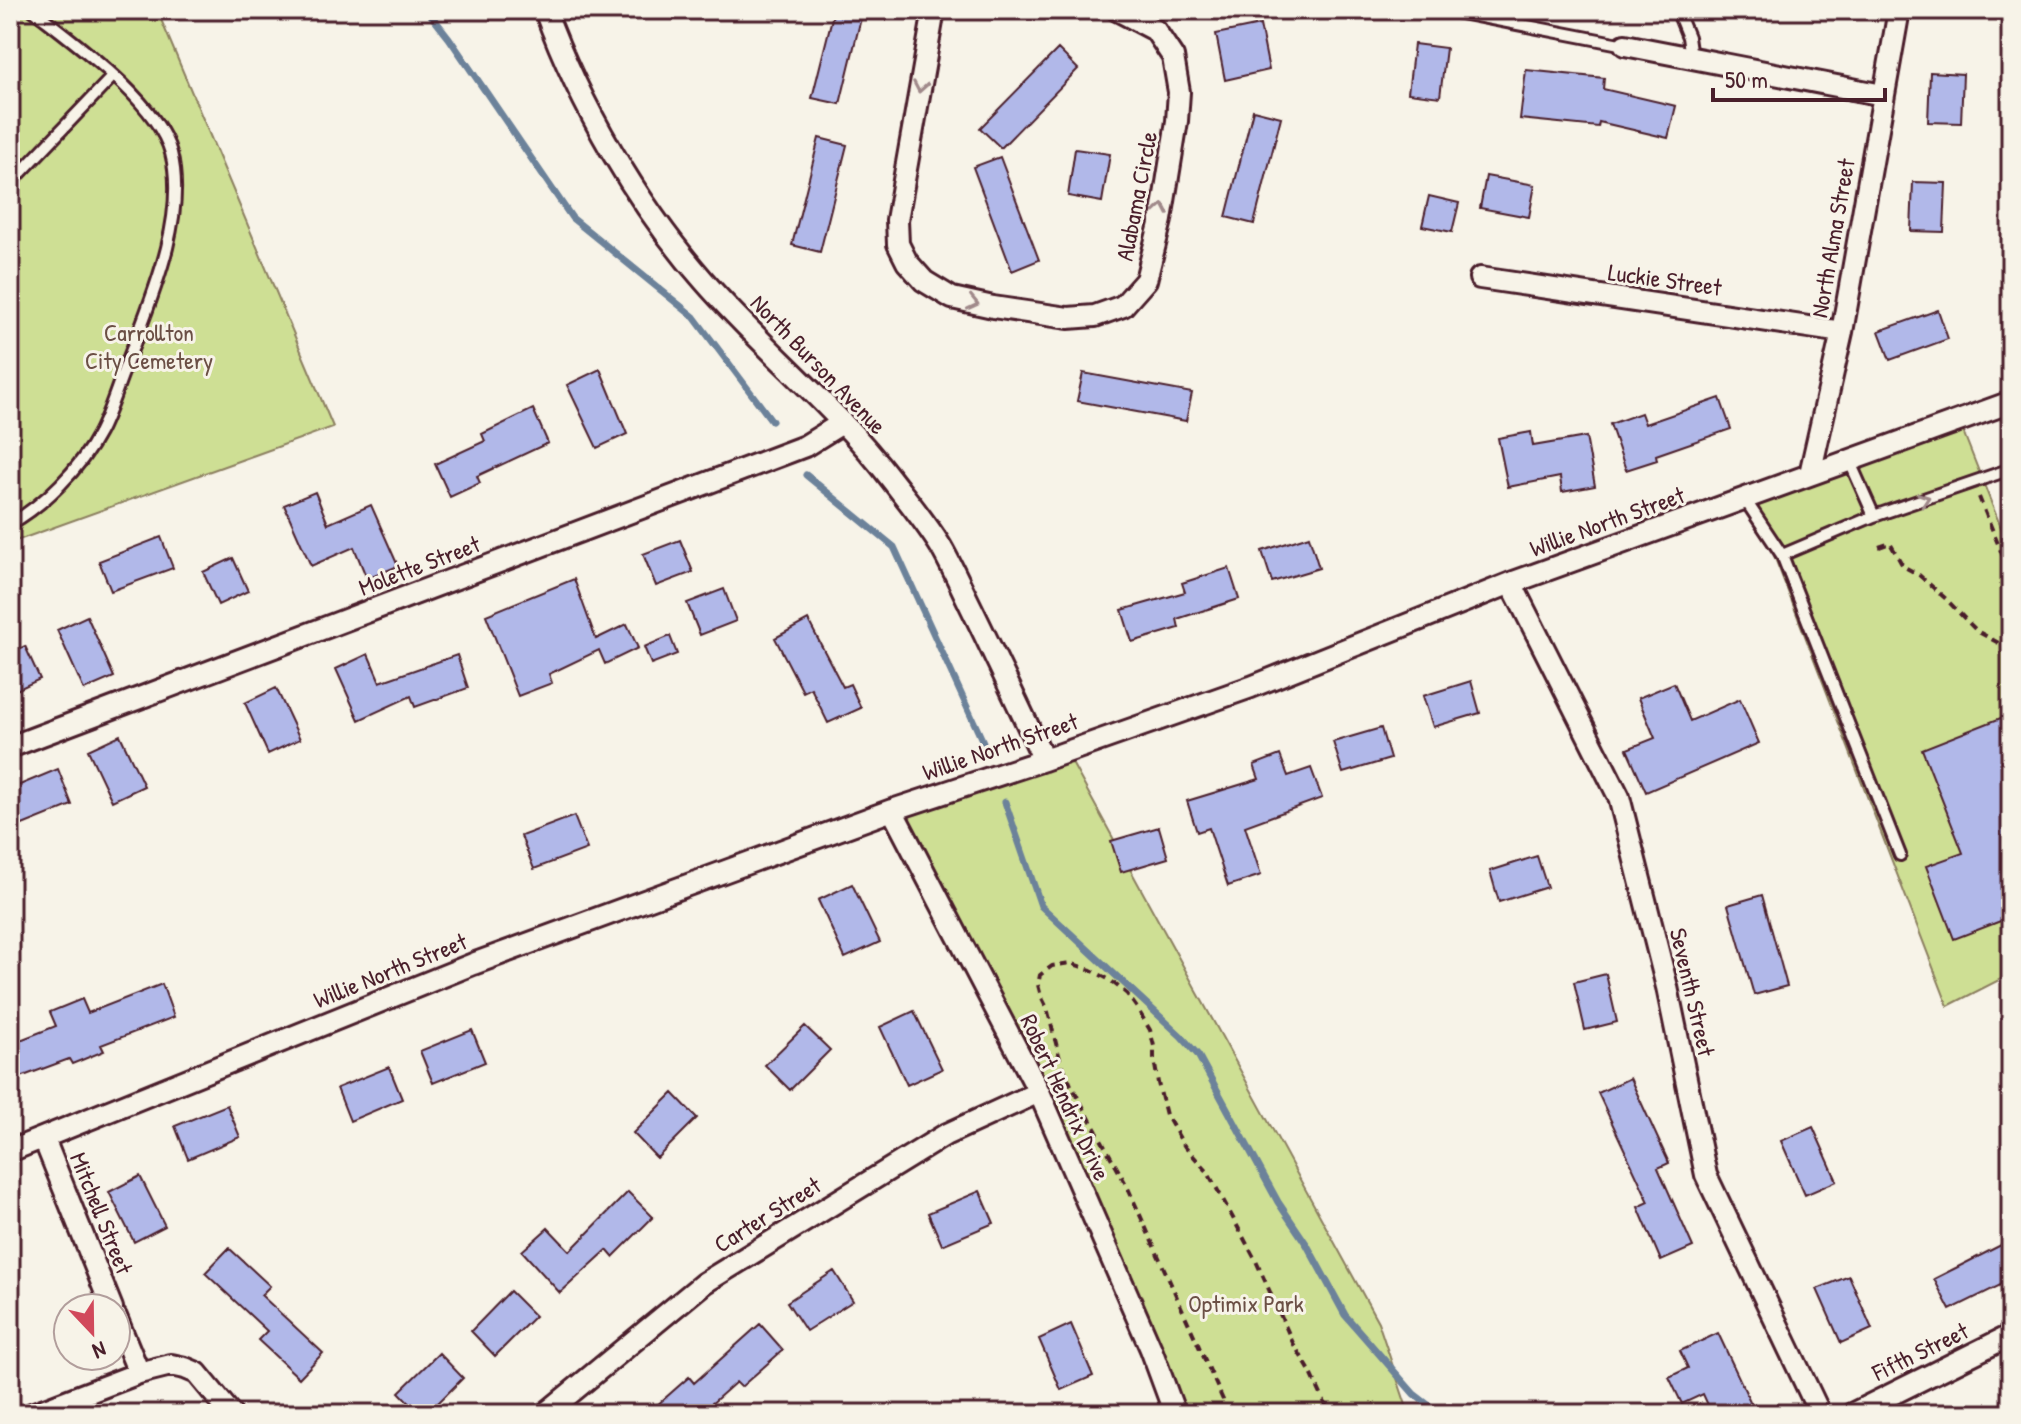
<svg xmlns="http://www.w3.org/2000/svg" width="2021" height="1424" font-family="'Patrick Hand',sans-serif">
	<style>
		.green { fill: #cedf94; stroke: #8c7f60; stroke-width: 2 }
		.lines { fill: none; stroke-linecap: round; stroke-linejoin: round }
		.stream { stroke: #6c829a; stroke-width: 7 }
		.building { fill: #b1b8e9; stroke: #4a1f2b; stroke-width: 2 }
		.lane-casing { stroke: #4a1f2b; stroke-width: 16 }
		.street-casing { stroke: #4a1f2b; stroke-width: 26 }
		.path { stroke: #4a1f2b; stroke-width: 4; stroke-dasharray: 8 6; stroke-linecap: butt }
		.lane { stroke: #f7f3e8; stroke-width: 10 }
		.street { stroke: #f7f3e8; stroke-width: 20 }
		.oneway { stroke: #a0898a }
		.labels { text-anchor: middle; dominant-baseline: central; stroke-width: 6; stroke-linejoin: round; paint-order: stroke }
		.street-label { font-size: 24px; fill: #4a1f2b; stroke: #f7f3e8 }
		.park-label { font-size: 24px; fill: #6b4f45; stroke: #f7f3e8 }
	</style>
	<rect width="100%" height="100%" fill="#f7f3e8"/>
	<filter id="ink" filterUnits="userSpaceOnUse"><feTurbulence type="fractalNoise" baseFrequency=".0125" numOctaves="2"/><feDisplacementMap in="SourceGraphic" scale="16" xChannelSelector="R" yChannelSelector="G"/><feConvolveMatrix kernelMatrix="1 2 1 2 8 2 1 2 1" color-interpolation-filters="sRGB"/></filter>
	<g filter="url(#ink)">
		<path class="green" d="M10,10H157L333,427L10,543Z
			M1959,421L2011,553V974L1948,1006L1751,496Z
			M1066,752L1378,1322L1409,1414H1175L1039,1092L892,810Z"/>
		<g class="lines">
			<path class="stream" d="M427,10L449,38L572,218L694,317L772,421
				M806,475L894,547L983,742
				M1005,802L1041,906L1181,1036L1198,1055L1278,1202L1307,1245L1345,1315L1414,1394L1440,1414"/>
		</g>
		<path class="building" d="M834,10H863L840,104L812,98Z
			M1260,25L1269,70L1225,80L1216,34Z
			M1414,44L1446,48L1440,97L1408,93Z
			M1058,49L1078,69L1001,148L980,128Z
			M1526,70L1604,78L1603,89L1676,106L1668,138L1599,122L1598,127L1520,119Z
			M1930,72L1963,74L1961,123L1928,122Z
			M1253,110L1281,117L1254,224L1226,217Z
			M819,138L847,145L820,252L792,245Z
			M1075,149L1110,154L1102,202L1068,196Z
			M1000,157L1039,260L1012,271L973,167Z
			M1486,176L1535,185L1529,217L1480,208Z
			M1913,182L1946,183L1944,232L1911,231Z
			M1429,196L1459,203L1452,232L1422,226Z
			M1938,310L1948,339L1890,360L1879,331Z
			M600,369L627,434L597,448L567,385Z
			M1083,373L1192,393L1186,421L1077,401Z
			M1720,398L1731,429L1656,455L1657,460L1626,470L1610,424L1641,413L1645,424Z
			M533,409L548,443L477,476L480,483L450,497L435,464L485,441L482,434Z
			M1531,432L1533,446L1586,437L1595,486L1562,492L1560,477L1508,487L1498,438Z
			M315,492L328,524L371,505L398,566L367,579L354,547L311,566L284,505Z
			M1309,536L1319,568L1272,582L1262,551Z
			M161,537L173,568L111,591L99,561Z
			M680,540L693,572L656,586L643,554Z
			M233,558L248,591L218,605L203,572Z
			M1229,568L1239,599L1177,619L1179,628L1132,642L1122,610L1185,592L1182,583Z
			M574,579L596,639L627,624L638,648L605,664L599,650L549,674L552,683L518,696L486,615Z
			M724,589L736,621L700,635L687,603Z
			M87,616L114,677L84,690L57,630Z
			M808,620L843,687L850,684L861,708L828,723L811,688L803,692L775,638Z
			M670,636L677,654L651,664L644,647Z
			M25,646L40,679L10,693V653Z
			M368,654L380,682L457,655L468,688L415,707L411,696L359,720L336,669Z
			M1471,681L1480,713L1433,727L1423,696Z
			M1674,683L1690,721L1740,699L1759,743L1646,792L1627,749L1655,738L1638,698Z
			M276,688L300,739L268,754L245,703Z
			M2011,714V917L1954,939L1926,866L1963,853L1922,749Z
			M1381,728L1390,759L1343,773L1333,742Z
			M120,735L144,786L112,801L88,750Z
			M1280,755L1288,776L1311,768L1322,798L1245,826L1261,875L1228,886L1209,828L1197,832L1187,801L1259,779L1254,765Z
			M58,769L72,805L10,830V789Z
			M574,816L587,849L534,869L521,836Z
			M1159,827L1168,858L1121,872L1111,841Z
			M1537,856L1547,887L1499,902L1490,871Z
			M852,884L880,942L845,958L818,900Z
			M1762,895L1787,986L1754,995L1728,905Z
			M1606,974L1617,1022L1585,1030L1574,982Z
			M162,984L174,1017L101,1045L104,1051L72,1064L69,1059L10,1081V1044L56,1026L50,1012L82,999L88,1013Z
			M914,1011L942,1069L907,1085L880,1027Z
			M805,1026L830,1050L790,1090L765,1065Z
			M472,1030L485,1062L433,1083L420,1051Z
			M389,1067L402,1099L350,1121L337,1088Z
			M1630,1078L1669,1163L1658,1168L1693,1247L1661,1261L1638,1207L1649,1202L1598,1093Z
			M673,1093L697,1118L657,1158L633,1133Z
			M227,1105L240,1137L188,1159L175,1126Z
			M1813,1127L1837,1181L1805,1195L1781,1141Z
			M140,1176L165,1226L134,1242L109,1192Z
			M980,1191L994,1223L942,1245L928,1213Z
			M628,1192L653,1217L613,1257L607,1250L560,1293L522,1251L548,1228L570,1251Z
			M2011,1240V1280L1950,1310L1934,1279Z
			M229,1248L270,1286L261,1295L323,1353L299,1378L258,1340L267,1331L205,1273Z
			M834,1271L853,1301L806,1331L787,1302Z
			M1849,1276L1872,1329L1841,1343L1817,1289Z
			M510,1291L535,1316L495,1356L471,1331Z
			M760,1324L783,1350L741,1387L736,1382L700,1414H647L689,1377L694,1383Z
			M1071,1324L1093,1376L1061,1390L1039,1339Z
			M1718,1333L1756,1414H1712L1703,1394L1682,1404L1669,1377L1688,1368L1680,1351Z
			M439,1353L463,1378L427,1414H420L399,1392Z"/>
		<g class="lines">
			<defs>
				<path id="lane" d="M1445,10L1625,45
					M1677,10L1688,37L1691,58
					M10,184L113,76
					M1849,460L1874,516
					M1744,498L1782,555
					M10,524C45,504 80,469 99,433C110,412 117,387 126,365C149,304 188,219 171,153C157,101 75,43 33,10
					M1900,855L1782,555L1874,516L2011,469"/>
				<path id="street" d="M545,10C579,104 638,206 704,281C763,349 836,407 891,479C908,501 927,524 941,547C952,566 961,587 971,607C996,658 1020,709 1044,760
					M934,10L897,220L898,244L907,262L924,281L952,298L993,307L1068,318L1095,316L1123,306L1146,280L1161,220L1177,121L1179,92L1173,57L1155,30L1117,10
					M1625,45L1883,95
					M1480,278L1842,332
					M1810,474L1842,332L1899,10
					M1511,583L1619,797L1667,987L1706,1175L1820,1414
					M10,747L805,446L842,423
					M892,810L1039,1092L1151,1349L1175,1414
					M44,1139L112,1308
					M10,1151L473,964L892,810L1044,760L1251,687L1511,583L2011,402
					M116,1317L139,1373
					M32,1414L139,1373L171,1365L185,1368L197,1373L231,1414
					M545,1414L704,1283L945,1135L1039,1092
					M1852,1414L2011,1335"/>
			</defs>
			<use href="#lane" class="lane-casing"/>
			<use href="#street" class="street-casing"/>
			<path class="path" d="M1979,497L2011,576
				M1879,547L1890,543L1903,566L1919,575L1946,599L1968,622L1977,631L2011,650
				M1226,1414L1223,1400L1127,1186L1071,1085L1060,1059L1047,1008L1041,996L1038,985L1040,975L1052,966L1070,963L1091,970L1110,980L1127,994L1137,1008L1150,1030L1154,1046V1059L1158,1083L1166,1115L1185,1147L1207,1171L1227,1207L1256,1261L1293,1343L1310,1371L1330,1414"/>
			<use href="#lane" class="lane"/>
			<use href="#street" class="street"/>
		</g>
		<defs><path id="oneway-chevron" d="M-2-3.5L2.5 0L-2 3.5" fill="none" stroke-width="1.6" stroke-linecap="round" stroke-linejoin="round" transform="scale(2)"/></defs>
		<g class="oneway">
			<use href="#oneway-chevron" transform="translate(920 87) rotate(100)"/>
			<use href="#oneway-chevron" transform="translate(1162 209) rotate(-80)"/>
			<use href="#oneway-chevron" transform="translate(973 303) rotate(13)"/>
			<use href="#oneway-chevron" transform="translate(1924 499) rotate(-19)"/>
		</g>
	</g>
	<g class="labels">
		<g class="street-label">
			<text transform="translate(1136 196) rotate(-79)">Alabama Circle</text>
			<text transform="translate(1832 238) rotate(-80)">North Alma Street</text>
			<text transform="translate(1665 279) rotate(8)">Luckie Street</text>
			<text transform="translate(819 364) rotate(46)">North Burson Avenue</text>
			<text transform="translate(1607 521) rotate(-20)">Willie North Street</text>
			<text transform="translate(419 565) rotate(-21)">Molette Street</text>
			<text transform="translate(1000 746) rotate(-19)">Willie North Street</text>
			<text transform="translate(390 970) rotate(-22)">Willie North Street</text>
			<text transform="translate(1693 992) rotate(77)">Seventh Street</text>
			<text transform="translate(1066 1097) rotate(65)">Robert Hendrix Drive</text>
			<text transform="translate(102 1213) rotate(68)">Mitchell Street</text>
			<text transform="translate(767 1214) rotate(-32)">Carter Street</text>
			<text transform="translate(1920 1351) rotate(-26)">Fifth Street</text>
		</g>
		<g class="park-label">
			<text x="149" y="332">Carrollton<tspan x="149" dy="28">City Cemetery</tspan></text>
			<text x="1246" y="1303">Optimix Park</text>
		</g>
	</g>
	<rect width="2021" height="1424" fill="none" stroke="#f7f3e8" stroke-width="40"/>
	<rect x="20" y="20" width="1981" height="1384" fill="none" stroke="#4a1f2b" stroke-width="3" filter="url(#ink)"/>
	<g transform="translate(92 1332) rotate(158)"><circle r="38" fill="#f7f3e8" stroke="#b29e9c" stroke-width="2"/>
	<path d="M0-6L14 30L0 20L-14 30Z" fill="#d1495b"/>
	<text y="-12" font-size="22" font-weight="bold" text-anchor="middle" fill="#4a1f2b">N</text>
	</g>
	<path d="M1713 88v12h172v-12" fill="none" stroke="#4a1f2b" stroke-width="4"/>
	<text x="1725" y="88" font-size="24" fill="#4a1f2b" stroke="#f7f3e8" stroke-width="6" paint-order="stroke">50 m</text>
</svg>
